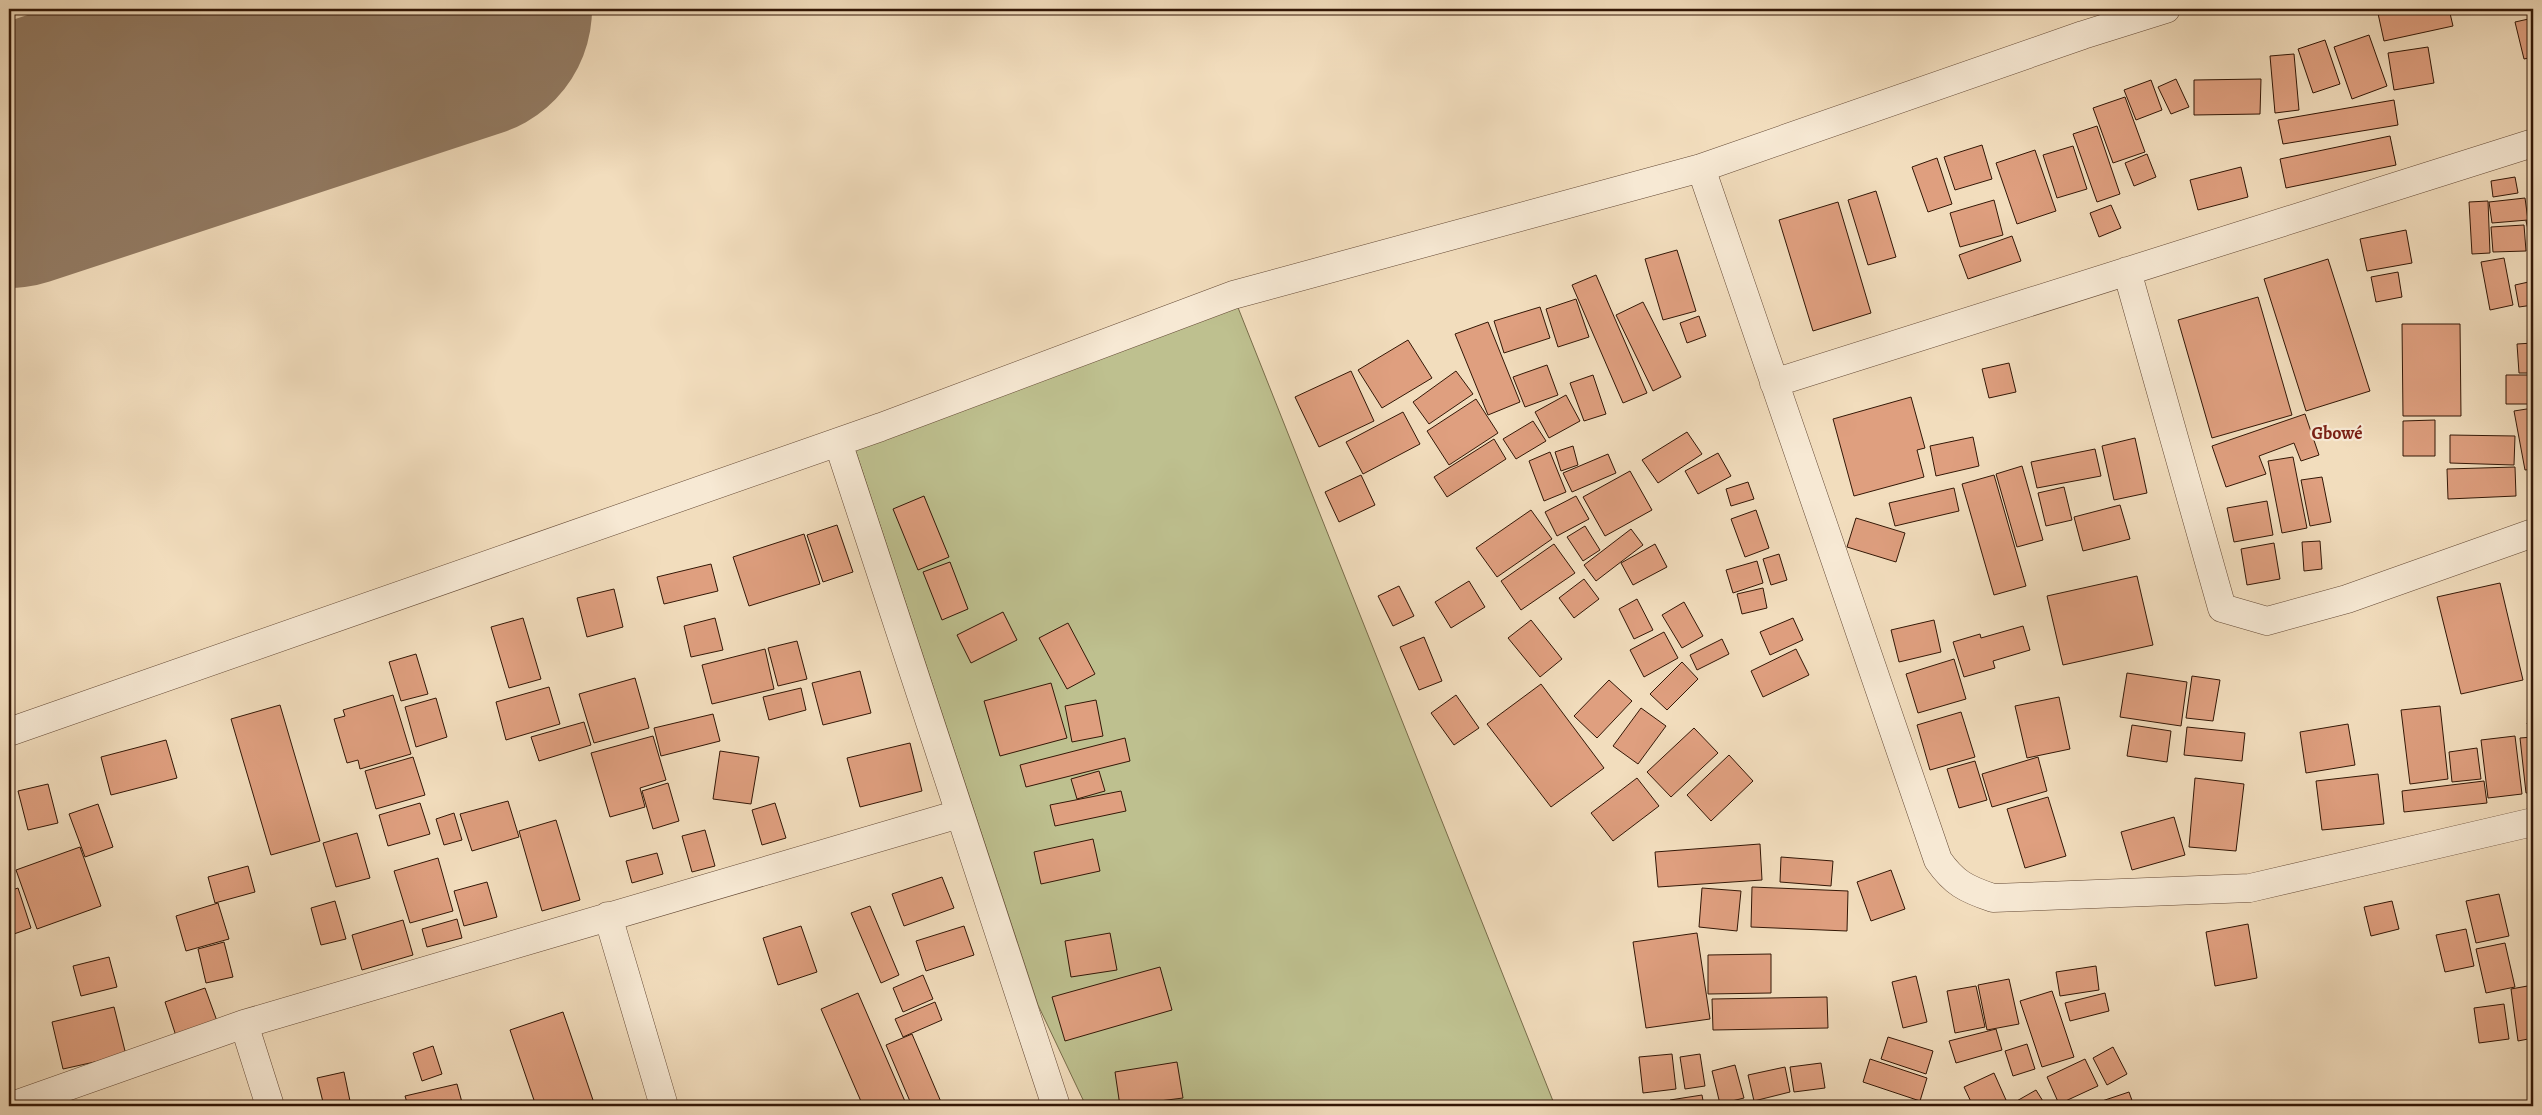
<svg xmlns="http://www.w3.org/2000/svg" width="2542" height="1115" font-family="Alegreya,serif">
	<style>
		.green { fill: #bec08f; stroke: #786c4a }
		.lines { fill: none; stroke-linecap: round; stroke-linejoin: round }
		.runway { stroke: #927a62; stroke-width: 260 }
		.building { fill: #df9f7f; stroke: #331706 }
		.minor-casing { stroke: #634834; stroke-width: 29 }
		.minor { stroke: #f7e9d4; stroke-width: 28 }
		.labels { text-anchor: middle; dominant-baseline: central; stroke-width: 4.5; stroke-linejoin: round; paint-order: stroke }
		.quarter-label { font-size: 18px; font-weight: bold; fill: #7a1f14; stroke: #f7e9d4 }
	</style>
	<rect width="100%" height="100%" fill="#f2ddbd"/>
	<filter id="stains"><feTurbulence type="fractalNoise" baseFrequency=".004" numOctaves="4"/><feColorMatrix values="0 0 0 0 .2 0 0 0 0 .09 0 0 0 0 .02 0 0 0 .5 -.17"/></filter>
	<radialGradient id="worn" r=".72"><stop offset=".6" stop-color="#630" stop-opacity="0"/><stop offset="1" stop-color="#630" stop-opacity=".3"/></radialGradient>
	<path class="green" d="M1233,295L1555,1106H1086L1038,1005L854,446Z"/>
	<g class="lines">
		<path class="runway" d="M9,158L462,9"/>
	</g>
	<path class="building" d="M2377,9H2449L2453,26L2384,41Z
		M2458,9H2476L2459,13Z
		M2533,18V57L2524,59L2515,22Z
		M2369,35L2387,86L2352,99L2334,47Z
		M2325,40L2340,84L2313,93L2298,49Z
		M2428,47L2434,83L2394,90L2388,53Z
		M2294,54L2299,110L2275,113L2270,56Z
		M2176,79L2189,107L2171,114L2158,87Z
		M2261,79L2260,114L2194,115V80Z
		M2151,80L2162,110L2136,120L2124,90Z
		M2125,97L2145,152L2113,163L2093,108Z
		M2394,100L2398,125L2283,144L2278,120Z
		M2097,126L2120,194L2097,202L2073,134Z
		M2390,136L2396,165L2286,188L2280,159Z
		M1982,145L1992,179L1955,190L1944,157Z
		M2073,146L2087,189L2057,198L2043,155Z
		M2035,150L2056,211L2017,224L1996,163Z
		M2147,154L2156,177L2134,186L2125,163Z
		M1937,158L1952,204L1928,212L1912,167Z
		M2241,167L2248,197L2198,210L2190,180Z
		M2515,177L2518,193L2493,197L2491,181Z
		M1876,191L1896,257L1868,265L1848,200Z
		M2525,198L2528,220L2492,223L2489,202Z
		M1994,200L2003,235L1960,247L1950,213Z
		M2488,201L2490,253L2472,254L2469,202Z
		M1838,202L1871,313L1813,331L1779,220Z
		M2111,205L2121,228L2099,237L2090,213Z
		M2533,219V250L2526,221Z
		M2524,225L2526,251L2493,252L2491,227Z
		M2406,230L2412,263L2367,271L2360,239Z
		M2012,236L2021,261L1968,279L1959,255Z
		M1677,250L1696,311L1663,320L1645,259Z
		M2504,258L2513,305L2490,310L2481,262Z
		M2328,259L2370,391L2306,411L2264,279Z
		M2398,272L2402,297L2376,302L2371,277Z
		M1596,275L1647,393L1623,403L1572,285Z
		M2533,281V305L2519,307L2515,285Z
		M2258,297L2292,415L2212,438L2178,320Z
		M1576,299L1589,337L1558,347L1546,309Z
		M1643,302L1681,377L1653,391L1616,315Z
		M1540,307L1550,338L1504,353L1494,321Z
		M1699,316L1706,336L1687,343L1680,323Z
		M1488,322L1520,402L1488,415L1455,334Z
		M2402,324H2460L2461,416H2403Z
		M1408,340L1432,378L1382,408L1358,370Z
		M2533,343V373H2519L2517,344Z
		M2009,363L2016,392L1989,398L1982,369Z
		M1547,365L1558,395L1525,407L1513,377Z
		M1351,371L1374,421L1319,447L1295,397Z
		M1456,371L1473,394L1429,424L1413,402Z
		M1593,375L1606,414L1584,421L1570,383Z
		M2506,375H2533V404H2506Z
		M1566,395L1580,421L1549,438L1535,412Z
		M1911,397L1925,448L1917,450L1924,477L1854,496L1833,419Z
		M1476,399L1498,433L1449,465L1427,431Z
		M2533,408V469L2525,470L2514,411Z
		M1403,412L1420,444L1363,474L1346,442Z
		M2305,414L2319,455L2301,461L2294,443L2259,456L2266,474L2226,487L2212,446Z
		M2435,420V456H2403V421Z
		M1533,421L1546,441L1516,459L1503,439Z
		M1687,432L1702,454L1658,483L1642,460Z
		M2450,435L2515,436L2514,465L2450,463Z
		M1973,437L1979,466L1936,476L1930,446Z
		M2135,438L2147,493L2114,500L2102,446Z
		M1494,439L1506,459L1447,497L1434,477Z
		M1573,446L1578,465L1561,471L1555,452Z
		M2095,449L2101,476L2037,488L2031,462Z
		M1550,452L1566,492L1544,501L1529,461Z
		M1718,453L1731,476L1698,494L1685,471Z
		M1608,454L1616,473L1572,492L1563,473Z
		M2293,457L2307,528L2282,533L2268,461Z
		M2022,466L2043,540L2017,547L1996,474Z
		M2515,467L2516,496L2448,499L2447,469Z
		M1630,471L1652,510L1605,536L1583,497Z
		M1361,475L1375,505L1339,522L1325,492Z
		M1994,475L2026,586L1994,595L1962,484Z
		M2322,477L2331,522L2310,526L2301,480Z
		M1748,482L1754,499L1731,506L1726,489Z
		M2064,487L2072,520L2046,526L2038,493Z
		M1954,488L1959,511L1895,526L1889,503Z
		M924,496L949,557L918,570L893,509Z
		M1576,496L1589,519L1557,536L1545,512Z
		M2267,501L2273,535L2234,542L2227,508Z
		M2120,505L2130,539L2083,551L2074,517Z
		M1531,510L1552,539L1497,577L1476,548Z
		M1756,510L1769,548L1745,557L1731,519Z
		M1856,518L1905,533L1896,562L1847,547Z
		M837,525L853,572L823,582L807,535Z
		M1585,526L1600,550L1583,561L1567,537Z
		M1631,529L1643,545L1596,581L1584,565Z
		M804,534L820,584L749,606L733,557Z
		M2320,541L2322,569L2304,571L2302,542Z
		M2274,543L2280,579L2247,585L2241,549Z
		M1554,544L1575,573L1521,610L1501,581Z
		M1655,544L1667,567L1633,585L1621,563Z
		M1779,554L1787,580L1771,585L1763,559Z
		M1757,561L1763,583L1733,593L1726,570Z
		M950,562L968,609L942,620L923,572Z
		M711,564L718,591L664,604L657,577Z
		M2137,576L2153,645L2063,665L2047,596Z
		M1584,579L1599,599L1574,618L1559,598Z
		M1469,581L1485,607L1451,628L1435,602Z
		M2500,583L2523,680L2461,694L2437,597Z
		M1399,586L1414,616L1393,626L1378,596Z
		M1763,588L1767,608L1742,614L1737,594Z
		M614,589L623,627L587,637L577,598Z
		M1637,599L1653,630L1634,639L1619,609Z
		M1684,602L1703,636L1682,648L1662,615Z
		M1003,612L1017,640L971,663L957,635Z
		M523,618L541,679L509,688L491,627Z
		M715,618L723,650L691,657L684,626Z
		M1793,618L1803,640L1770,655L1760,632Z
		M1531,620L1562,659L1540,677L1508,638Z
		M1934,620L1941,652L1899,662L1891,630Z
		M1068,623L1095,674L1067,689L1039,638Z
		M2023,626L2030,650L1993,661L1995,668L1964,677L1953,642L1980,634L1981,638Z
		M1664,632L1678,658L1644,677L1630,650Z
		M1424,637L1442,681L1419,690L1400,647Z
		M1722,639L1729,654L1697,670L1690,655Z
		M797,641L807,679L778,686L768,648Z
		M765,649L774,689L712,704L702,665Z
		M1796,649L1809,675L1763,697L1751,671Z
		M416,654L428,694L401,701L389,662Z
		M1954,659L1966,699L1918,713L1906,674Z
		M1682,662L1698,679L1667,710L1650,694Z
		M860,671L871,713L823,725L812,683Z
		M2127,673L2187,682L2181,726L2120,717Z
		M2192,676L2220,680L2213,721L2186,718Z
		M635,678L649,728L594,743L579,694Z
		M1609,680L1632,701L1597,738L1574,716Z
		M1051,683L1067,738L1000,756L984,701Z
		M1541,684L1604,768L1551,807L1487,724Z
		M549,687L560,724L506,740L496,702Z
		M801,688L806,710L769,720L763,697Z
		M393,695L411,754L360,769L358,760L347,763L334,719L345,716L343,710Z
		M1456,695L1479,728L1454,745L1431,713Z
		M2059,697L2070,749L2027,758L2015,706Z
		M436,698L447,737L416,747L405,707Z
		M1096,700L1103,736L1072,742L1065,706Z
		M280,705L320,841L271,855L231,719Z
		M2440,706L2448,779L2410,784L2401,710Z
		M2533,706V726L2527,724Z
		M1641,708L1666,726L1638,764L1613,746Z
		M1961,712L1975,757L1930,770L1917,725Z
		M713,714L720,741L661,756L654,728Z
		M584,722L591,745L539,761L531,737Z
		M2348,724L2355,765L2306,773L2300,732Z
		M2132,725L2171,731L2167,762L2127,756Z
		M2187,727L2245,733L2242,761L2184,755Z
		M1694,728L1718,753L1671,797L1647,772Z
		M653,736L666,780L640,788L645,807L610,817L591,753Z
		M2515,736L2522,794L2488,798L2481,740Z
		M2533,737V792L2526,793L2520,738Z
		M1125,738L1130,761L1026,787L1020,765Z
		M166,740L177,778L111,795L101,757Z
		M910,743L922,791L860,807L847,758Z
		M2477,748L2481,779L2452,782L2449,752Z
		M720,751L759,757L751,804L713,799Z
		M1729,755L1753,781L1711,821L1687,795Z
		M413,757L425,795L376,809L365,771Z
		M2038,757L2047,791L1992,807L1982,774Z
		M1975,761L1987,800L1959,808L1947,769Z
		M1099,771L1105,791L1077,799L1071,779Z
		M2378,774L2384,824L2322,830L2316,781Z
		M1637,778L1659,806L1613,841L1591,813Z
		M2195,778L2244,784L2236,851L2189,847Z
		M2484,781L2487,803L2404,812L2402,791Z
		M668,783L679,821L653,829L642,791Z
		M48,784L58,823L28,830L18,791Z
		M1121,791L1126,811L1055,826L1050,805Z
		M2048,797L2066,856L2025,868L2007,809Z
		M508,801L519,837L472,851L460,814Z
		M420,803L430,834L388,846L379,815Z
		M775,803L786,838L762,845L752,810Z
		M98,804L113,847L85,857L69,814Z
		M454,813L462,840L444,845L436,819Z
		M2174,817L2185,855L2132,870L2121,832Z
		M556,820L580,900L542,911L519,831Z
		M705,830L715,866L692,872L682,836Z
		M357,833L370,878L336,887L323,843Z
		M1093,839L1100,871L1041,884L1034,852Z
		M1760,844L1762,880L1658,887L1655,852Z
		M80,847L101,906L37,929L16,870Z
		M657,853L663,874L632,883L626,861Z
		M1781,857L1833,861L1831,886L1780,882Z
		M438,858L453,911L410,923L394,871Z
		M248,866L255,892L215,903L208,877Z
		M1891,870L1905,909L1871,921L1857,882Z
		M942,877L954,908L904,926L892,894Z
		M487,882L497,917L464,926L454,891Z
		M1752,887L1848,891L1847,931L1751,927Z
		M18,888L31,928L11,935L9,927V891Z
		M1702,888L1741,891L1737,931L1699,927Z
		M2499,894L2509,936L2476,943L2466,901Z
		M335,901L346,939L321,945L311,908Z
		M2392,901L2399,929L2371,936L2364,907Z
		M218,903L229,939L186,951L176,916Z
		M870,906L899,975L881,983L851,913Z
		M457,919L462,938L427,947L422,929Z
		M403,920L413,955L362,970L352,935Z
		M2248,924L2257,978L2215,986L2206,932Z
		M801,926L817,972L778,985L763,938Z
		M964,926L974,955L926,971L916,941Z
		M2466,929L2474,966L2445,972L2436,935Z
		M1110,933L1117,970L1071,977L1065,941Z
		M1697,933L1710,1019L1646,1028L1633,942Z
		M224,942L233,977L206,983L198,949Z
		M2505,943L2515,987L2486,993L2476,949Z
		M1771,954V993L1708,994V955Z
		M109,957L117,987L81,996L73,966Z
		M2096,966L2099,990L2060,996L2056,972Z
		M1160,967L1172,1010L1065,1041L1052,997Z
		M923,975L933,999L903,1012L893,988Z
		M1916,976L1927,1022L1903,1028L1892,982Z
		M2009,979L2019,1024L1987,1030L1978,985Z
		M2533,985V1038L2518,1041L2511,989Z
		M1976,986L1985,1027L1955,1033L1947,991Z
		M205,988L217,1021L176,1036L165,1002Z
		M2052,991L2074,1057L2042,1067L2020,1001Z
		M858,993L907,1106H863L821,1009Z
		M2105,993L2109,1011L2070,1021L2065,1003Z
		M1827,997L1828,1028L1713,1030L1712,999Z
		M935,1002L942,1020L903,1037L895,1019Z
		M2504,1004L2509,1039L2479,1043L2474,1008Z
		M114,1007L126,1055L63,1069L52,1022Z
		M563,1012L594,1103L585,1106H536L510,1030Z
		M1996,1029L2002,1050L1956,1063L1949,1041Z
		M912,1034L941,1102L931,1106H912L886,1045Z
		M1888,1037L1933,1051L1926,1074L1881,1059Z
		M2027,1044L2035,1069L2013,1076L2005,1051Z
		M433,1046L442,1074L422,1081L413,1053Z
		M2113,1047L2127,1074L2107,1085L2093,1058Z
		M1672,1054L1676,1089L1643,1093L1639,1057Z
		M1700,1054L1705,1086L1685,1089L1680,1057Z
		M1870,1059L1927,1078L1920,1101L1863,1082Z
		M2085,1059L2098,1086L2059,1104L2047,1077Z
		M1177,1062L1183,1098L1120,1106L1115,1072Z
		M1821,1063L1825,1088L1794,1092L1790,1067Z
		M1735,1065L1744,1098L1720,1104L1712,1071Z
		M1785,1067L1790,1092L1754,1101L1748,1075Z
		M344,1072L350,1101L324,1106L317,1078Z
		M1994,1073L2006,1100L1992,1106H1973L1964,1087Z
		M457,1084L463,1106H408L405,1096Z
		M2036,1090L2046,1106H2008Z
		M2129,1092L2134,1106H2094L2093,1104Z
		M1702,1095L1704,1106H1671L1670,1100Z
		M510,1102L512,1106H498Z"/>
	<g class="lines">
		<defs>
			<path id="minor" d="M1701,168L1938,860C1954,883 1966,889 1993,898L2250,888L2533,822
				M2127,271L2222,608L2267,621L2347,599L2533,533
				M1774,383L2533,143
				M838,442L1056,1106
				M9,732L881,427L1233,295L1701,168L2083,35L2166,9
				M608,916L664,1106
				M244,1024L270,1106
				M12,1106L244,1024L959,814"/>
		</defs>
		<use href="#minor" class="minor-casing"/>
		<use href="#minor" class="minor"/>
	</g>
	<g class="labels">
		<g class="quarter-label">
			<text x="2337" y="433">Gbowé</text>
		</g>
	</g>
	<rect width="2542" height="1115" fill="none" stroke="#f2ddbd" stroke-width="30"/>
	<rect x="10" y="10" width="2522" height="1095" fill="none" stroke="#331706" stroke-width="2.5"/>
	<rect x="15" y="15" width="2512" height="1085" fill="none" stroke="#331706"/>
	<rect width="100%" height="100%" filter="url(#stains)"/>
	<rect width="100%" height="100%" fill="url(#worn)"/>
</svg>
